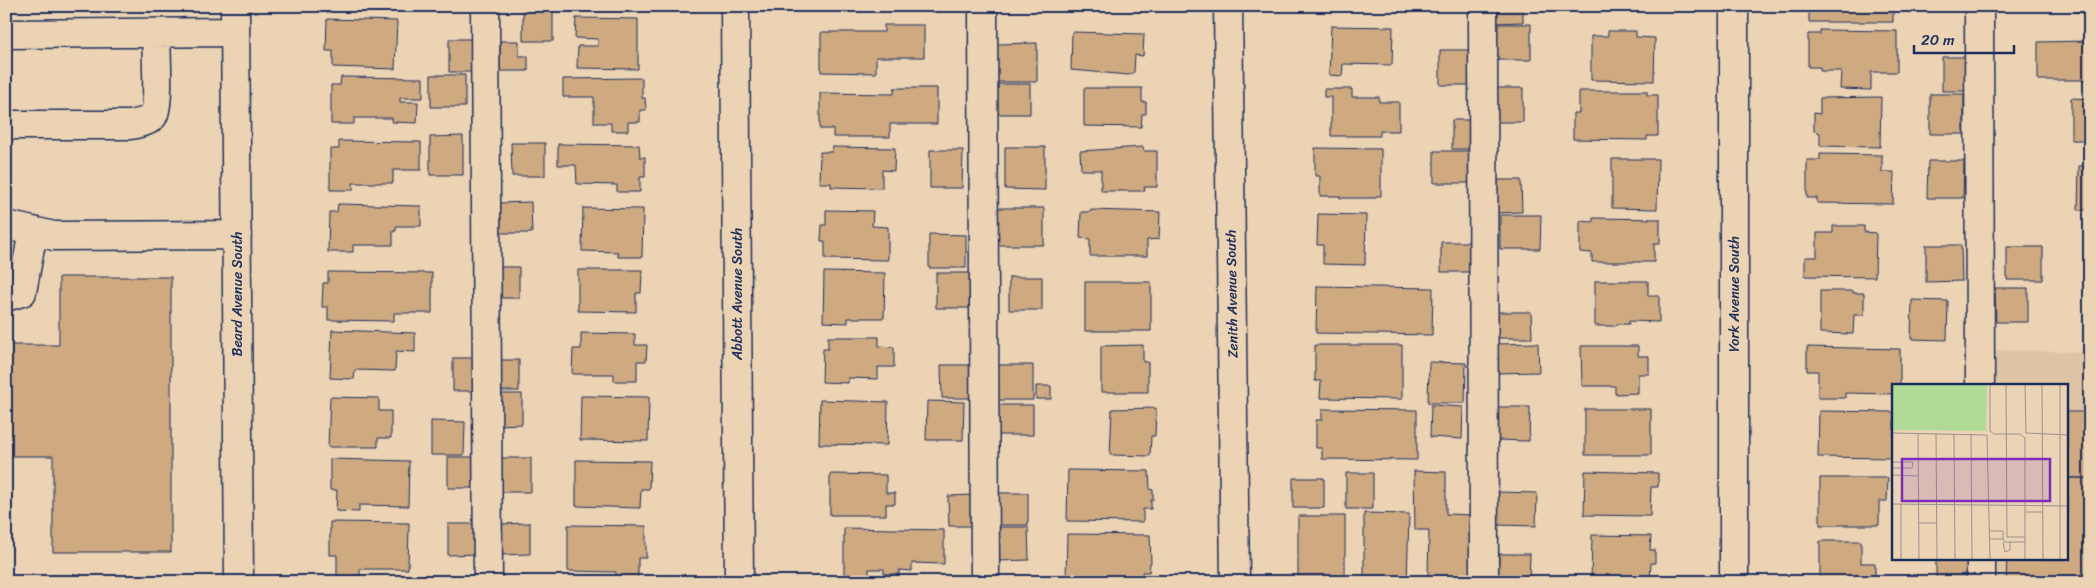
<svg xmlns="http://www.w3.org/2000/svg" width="2096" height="588" font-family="Sriracha,sans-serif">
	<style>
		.built { fill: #dfc4a4 }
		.building { fill: #cfaa81; stroke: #1b2f5e }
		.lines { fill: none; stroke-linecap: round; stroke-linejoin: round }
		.minor-casing { stroke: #1b2f5e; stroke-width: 31 }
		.minor { stroke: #ecd3b4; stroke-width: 28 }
		.labels { text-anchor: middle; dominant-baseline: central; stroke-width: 4; stroke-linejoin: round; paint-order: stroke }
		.street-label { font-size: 14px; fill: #1b2f5e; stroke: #ecd3b4 }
		.inset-road { fill: none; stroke: #989192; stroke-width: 1 }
		.view { fill: #7b2cbf; fill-opacity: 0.15; stroke: #7b2cbf; stroke-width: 2.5 }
		.inset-edge { fill: none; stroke: #1b2f5e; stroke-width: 2.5 }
	</style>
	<rect width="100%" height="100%" fill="#ecd3b4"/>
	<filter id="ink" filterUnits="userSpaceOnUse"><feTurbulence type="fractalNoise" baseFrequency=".02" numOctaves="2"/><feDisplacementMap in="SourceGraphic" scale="10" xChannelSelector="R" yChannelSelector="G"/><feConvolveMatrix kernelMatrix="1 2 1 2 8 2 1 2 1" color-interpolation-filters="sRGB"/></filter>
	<g filter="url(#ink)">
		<path class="built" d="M1988,350L2090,352V582H1986V559H2067V386L1988,385Z"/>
		<path class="building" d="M829,6H875V8H829Z
			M1494,6H1523V22L1494,23Z
			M1603,6H1656V8H1603Z
			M1809,6H1893V22H1809Z
			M2073,6H2090V12H2074Z
			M523,8L553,9V41H523Z
			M576,18L638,19V69L577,68L578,46H598V39L575,38Z
			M327,19L397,21L395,69L333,67V51H326Z
			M1494,24H1531V60H1494Z
			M884,25H924V57H876V73L821,72V32H884Z
			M1331,26L1393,27L1392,65L1343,64L1342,76L1329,75Z
			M1820,30L1897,31V72H1871V90L1840,89L1841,71H1820V67H1808V34H1820Z
			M1608,31H1636V37L1655,38L1654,81L1591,80V36H1608Z
			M1072,32L1144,34L1143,56L1135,55L1134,72L1129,75L1071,70Z
			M449,39H476V72H449Z
			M500,41H519V56H528V71H500Z
			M2090,41V80H2038V42Z
			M1037,43V82H997V44Z
			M1440,50H1473V85H1440Z
			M1942,57H1973V91H1942Z
			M431,75H465V107H431Z
			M341,77L423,78V98H400V102H418L417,123L392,122V118H354V124H331V85H340Z
			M642,78V98H645L646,110H640V122H628V131H611V123H594V97H563V79Z
			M996,84H1030V114H996Z
			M894,88H937V124H890V137H833V129H820V93L894,94Z
			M1084,88H1142V102H1146V114H1142L1141,127L1084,126Z
			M1494,88H1523V122H1494Z
			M1324,89H1352V97H1379V102H1399V131H1380V136H1331V97H1324Z
			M1579,91H1647V95H1658V136H1647V140L1573,139V113H1579Z
			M1930,94H1964V134H1930Z
			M1881,97L1880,147L1820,146V133L1814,131V113L1820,114V98Z
			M2071,98L2090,99V140H2071Z
			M1452,120H1474V149H1452Z
			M463,136V175H430V137Z
			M339,141L421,142V170H393V183H353V190H330V149H339Z
			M511,143H545V176H512Z
			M558,144L639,145L640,157H645V177H640V192H617V185L577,184L576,165H558Z
			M832,147L895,148L894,171L882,170V188L831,187V183H819L820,152H832Z
			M1005,147H1045V190L1005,189Z
			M1143,147L1144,151H1157V187H1144L1145,191H1101V170H1081L1080,151Z
			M1315,148L1381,149V196H1376V198H1340V196H1320V176H1315Z
			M930,150H963L962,188H930Z
			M1434,151H1474V183H1434Z
			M1820,154L1882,155V172H1894L1893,204L1817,203V198H1807V160H1820Z
			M1612,159H1658L1657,209L1612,208Z
			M1928,161H1964L1963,198H1927Z
			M2079,166H2090V210H2078Z
			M1496,180H1521L1522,212L1497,213Z
			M531,202L532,233H498V203Z
			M338,204L421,206V226H396V231H393V245H353V252H328L329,212H337Z
			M583,208L643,209L642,257H618V252L582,251Z
			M995,208H1044V245H995Z
			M826,210L873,211L872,226L888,227V260L825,259V241H821L822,225H826Z
			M1091,210L1160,212L1159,239L1147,240V256H1090V239L1080,238L1081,212H1090Z
			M1318,214L1366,215L1365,265L1323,264V245H1317Z
			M1500,215H1541L1540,249H1500Z
			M1593,218L1660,219V244H1654V262H1592V253L1580,252V221L1593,222Z
			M1833,226H1864V232L1876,233L1875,277L1805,276V257H1817V233H1833Z
			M929,234L966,235V268H929Z
			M1441,242H1477L1476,272H1441Z
			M1926,245H1961L1962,281L1926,282Z
			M2007,247H2043V280H2007Z
			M499,267H519V298H499Z
			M578,270H642L641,293H636V312L578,311Z
			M328,272L432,273V313H394V321L328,320V307H322L323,283H328Z
			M824,272L885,273L884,318H848V323L823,322Z
			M936,273H973V308H936Z
			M59,277H171V552H53V456H6V345H59Z
			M1009,277H1042V310H1009Z
			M1595,281H1648V296H1659V322L1629,321V324H1617L1616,326H1595Z
			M1085,282H1151V331H1085Z
			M1317,286L1433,288L1432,335L1316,333Z
			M1995,288H2028V322H1996Z
			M1820,291H1853V293H1864V315H1854L1853,334L1820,333Z
			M1912,300L1948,301L1947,340L1911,339Z
			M1496,312H1531L1532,338H1496Z
			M332,330L415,333V352L396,351L395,371L355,370L354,379L330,378Z
			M581,333L635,334V345H647L646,361H637V381H614V374H572L573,349H581Z
			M828,337H879V346L894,347V367H878V379L848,378V383L822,382L823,349H828Z
			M1538,343L1539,372L1496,373V344Z
			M1143,345V362H1148V392H1101V346Z
			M1315,345H1402V399L1320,398L1321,381H1315Z
			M1581,346H1638V356H1649V374H1638V393L1615,394V386H1582Z
			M1807,347L1900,349V386H1894V394L1845,393V398H1818V371H1807Z
			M453,358H479V391H453Z
			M500,360H519V391H501Z
			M1429,362L1466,363L1465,403H1428Z
			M941,365H975V398H942Z
			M993,365H1033V400H993Z
			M1036,386H1051V399H1036Z
			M499,394H522V424L499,425Z
			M581,396L649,397L648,441L580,440Z
			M330,397L379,398V411H391V438H378V447H328Z
			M820,400L888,402L887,445L819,444Z
			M927,401L964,402L963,440H926Z
			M998,405H1033V435H998Z
			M1431,405L1463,407L1462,439L1430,437Z
			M1496,407H1530L1529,441L1496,440Z
			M1156,408L1155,436H1151L1150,456L1110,455L1112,409Z
			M1322,409L1417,410V460L1322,459V448H1316V420H1322Z
			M1585,409H1651V455H1585Z
			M1819,411L1894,412V458L1818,457Z
			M2067,412H2090V478H2067Z
			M431,421L465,422L464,455H431Z
			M448,457H479V488H448Z
			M501,458H531V492H501Z
			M330,459L409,461L408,506L359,505V512L336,511L337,490H330Z
			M576,460L650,461L649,489H641L640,508L576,506Z
			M1068,470L1149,471L1150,489L1153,490V500H1151V509H1143V522L1067,521Z
			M1414,471L1446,472V514L1474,515L1471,582H1459V577H1428L1429,530H1415Z
			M1585,471L1658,473V487H1651L1650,516L1584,515Z
			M1346,473H1373V509H1346Z
			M830,474L886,475V493H895V504H886V515H830Z
			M1293,478H1324V508H1293Z
			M1820,478H1888L1887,501H1879V525H1820Z
			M2067,478H2090V582H2006L2007,559H2067Z
			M1498,492L1537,493L1536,526L1497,525Z
			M997,493H1028V525H997Z
			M974,495V526H949L948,496Z
			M1364,513L1409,514L1407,582H1394V578H1364Z
			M1298,516H1345V580H1320V577H1298Z
			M330,522L409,523L408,569H360V576H337V555H330Z
			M530,523V554L499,555V524Z
			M448,524H479V554L448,555Z
			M568,525L646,526V558H638V579H616V572L568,571Z
			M996,527H1028L1029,560L997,561Z
			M844,528L944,530V564L912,563V571L899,570V574H884V569H869V575L844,574Z
			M1067,534L1150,535L1151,563H1150L1149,572H1142V582H1066Z
			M1592,535L1651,536L1650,550H1655V563H1651L1650,582H1591Z
			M1820,541H1861V563H1875V582H1820Z
			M1499,554H1530L1529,582H1498Z
			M1936,559H1974V578H1936Z"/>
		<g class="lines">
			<defs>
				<path id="minor" d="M235,6L239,582
					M485,6L488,582
					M735,6L739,582
					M983,6L985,582
					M1228,6L1235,582
					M1483,6L1484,582
					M1734,6V582
					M1979,6L1980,386
					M6,34L235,32
					M6,125H131C139,123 148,122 153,116C160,106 156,48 156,33
					M6,225L54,236L237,235
					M6,297L22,292L33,231
					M1981,559V582"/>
			</defs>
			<use href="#minor" class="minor-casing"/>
			<use href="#minor" class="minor"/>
		</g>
	</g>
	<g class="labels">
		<g class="street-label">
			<text transform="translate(237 294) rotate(-90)">Beard Avenue South</text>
			<text transform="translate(737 294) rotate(-90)">Abbott Avenue South</text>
			<text transform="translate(1232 294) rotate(-91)">Zenith Avenue South</text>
			<text transform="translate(1734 294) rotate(-90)">York Avenue South</text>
		</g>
	</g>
	<g transform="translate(1892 384)">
		<rect width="176" height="176" fill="#ecd3b4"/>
		<path d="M0,0H95L94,47L0,46Z" fill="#b1da96"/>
		<path class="inset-road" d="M98,0V47L102,50H128L133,54V176M114,0L115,153H133M133,0L134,49L177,51M150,0L151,176M168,0V176M0,49L95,51L98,176M26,49L27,176M44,50L45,176M62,50L63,176M79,50L80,176M0,78H21M0,84H20L21,78M0,91L26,92M0,120L177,122M9,120V176M133,128H150M27,139H45M98,147H111V155H98M111,155L113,158H133M111,158L113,168L118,166V158"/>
		<path class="view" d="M10,75H158V117H10Z"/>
		<rect width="176" height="176" class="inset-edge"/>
	</g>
	<rect width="2096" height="588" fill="none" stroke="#ecd3b4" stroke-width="25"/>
	<rect x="12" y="12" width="2071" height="563" fill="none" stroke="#1b2f5e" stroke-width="2" filter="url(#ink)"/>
	<path d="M1914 45v8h100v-8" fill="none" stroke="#1b2f5e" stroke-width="2.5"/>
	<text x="1921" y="45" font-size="15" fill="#1b2f5e" stroke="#ecd3b4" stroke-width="4" paint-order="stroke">20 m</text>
</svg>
